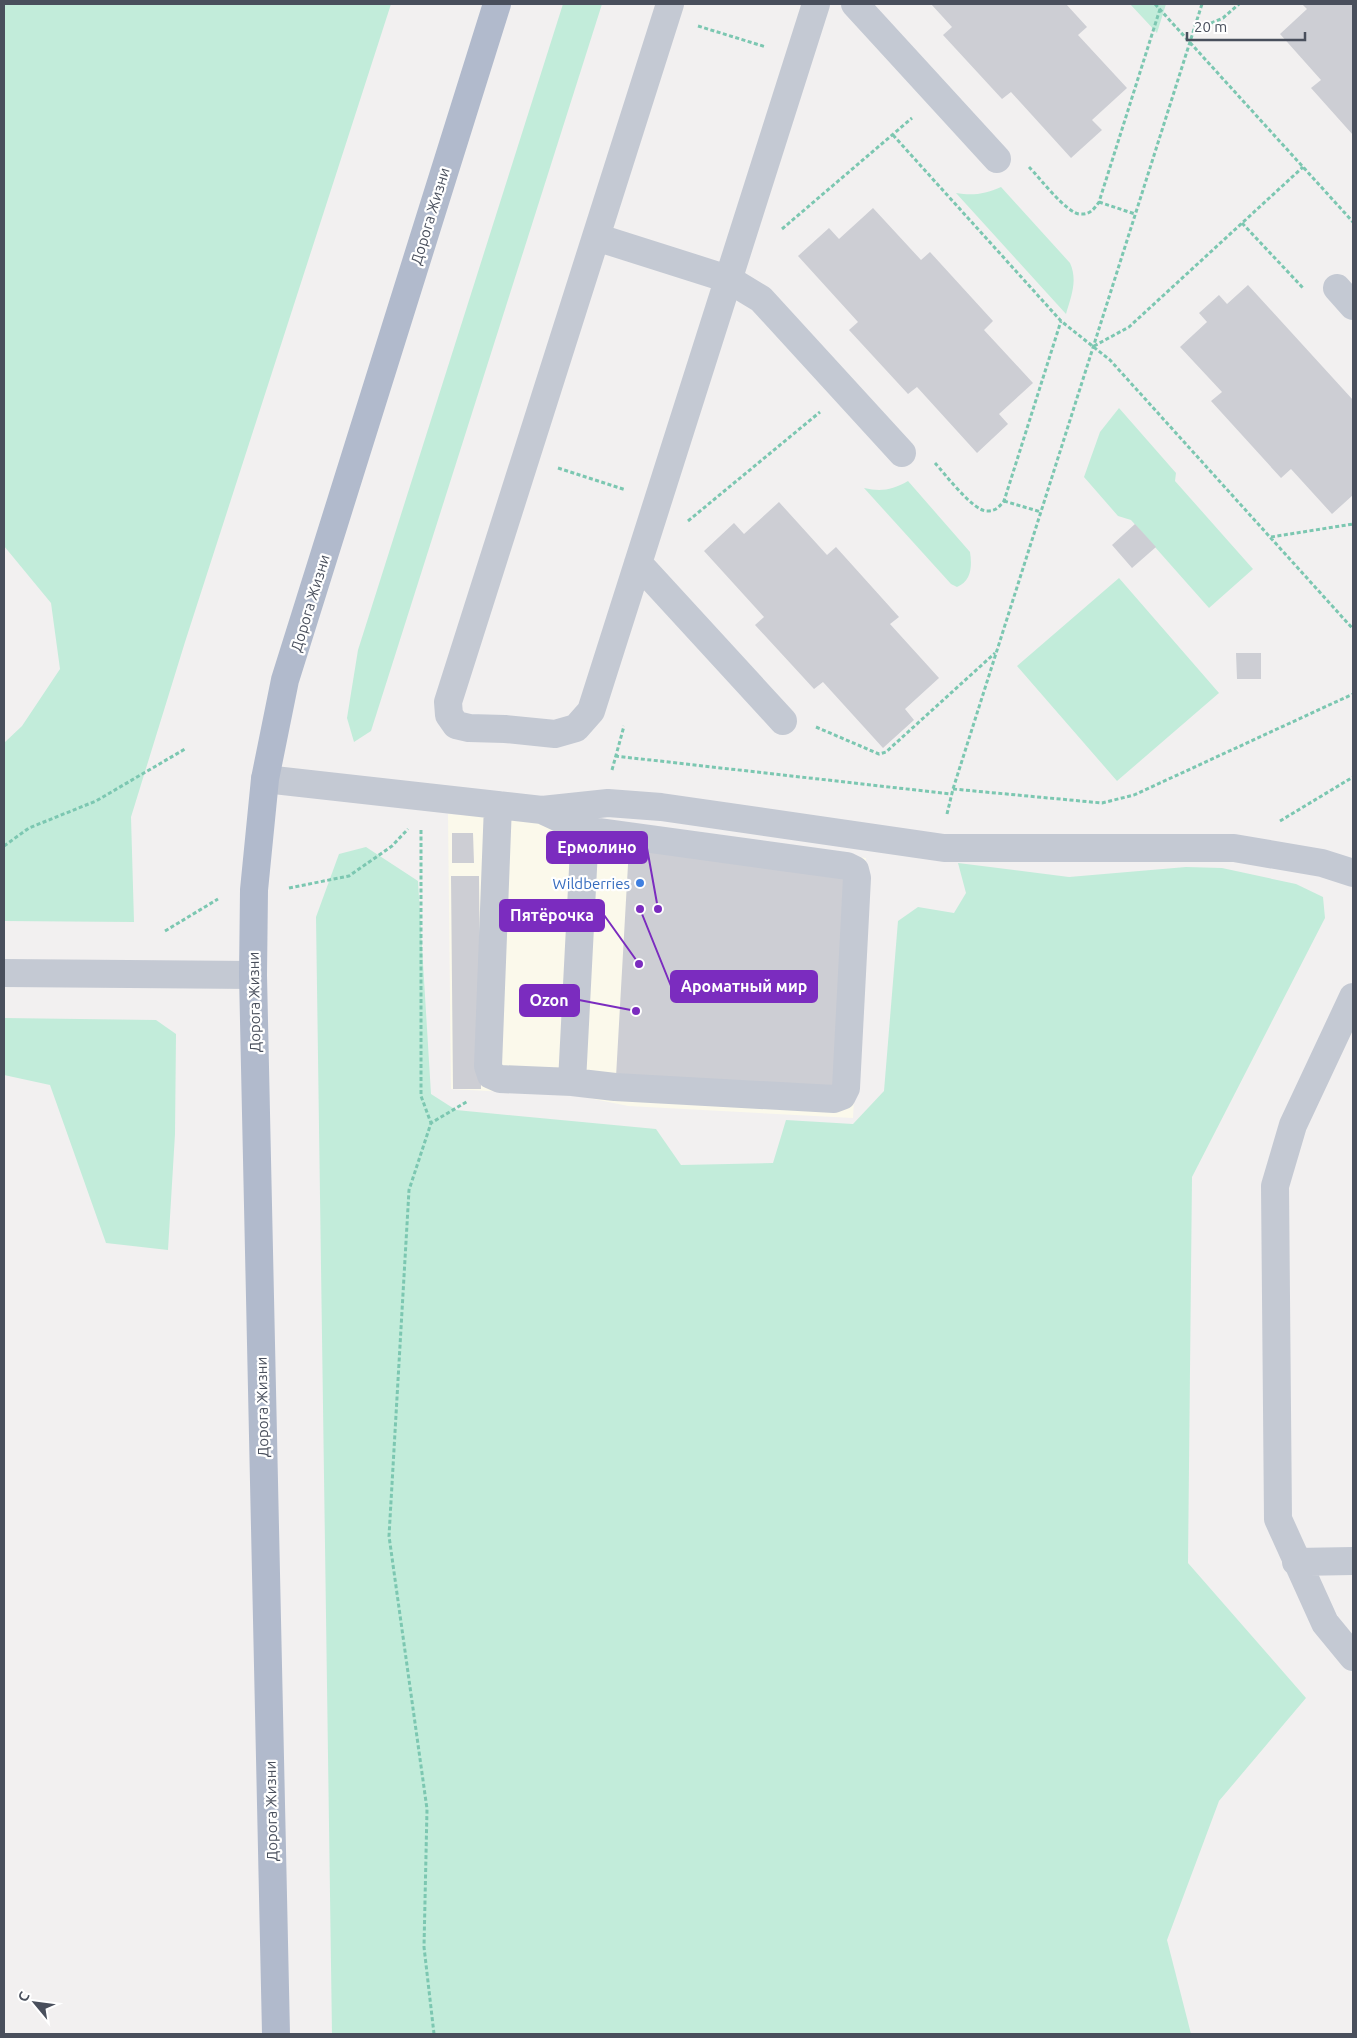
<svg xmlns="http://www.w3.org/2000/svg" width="1357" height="2038" font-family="Ubuntu,sans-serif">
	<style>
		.commercial { fill: #fbf9eb }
		.green { fill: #c2ecda }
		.building { fill: #cdced4 }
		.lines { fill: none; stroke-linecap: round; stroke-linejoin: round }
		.path { stroke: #7cc7b1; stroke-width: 3; stroke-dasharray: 4 2.5; stroke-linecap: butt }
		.minor { stroke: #c4c9d3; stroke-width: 28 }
		.major { stroke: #b1bacc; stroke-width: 28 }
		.shop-dot { fill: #3f7fe0; stroke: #fff; stroke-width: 2 }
		.labels { text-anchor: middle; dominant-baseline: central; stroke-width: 4.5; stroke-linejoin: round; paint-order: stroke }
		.street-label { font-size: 15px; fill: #494f5c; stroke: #fff }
		.shop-label { font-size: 15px; fill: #366cbe; stroke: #fff; text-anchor: end }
		.leader { fill: none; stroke: #7b2cbf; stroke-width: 2 }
		.callout-dot { fill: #7b2cbf; stroke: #fff; stroke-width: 2 }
		.callout { fill: #7b2cbf; stroke: #7b2cbf; stroke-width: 2 }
		.callout-label { font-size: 16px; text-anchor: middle; font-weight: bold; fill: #fff }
	</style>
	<rect width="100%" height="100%" fill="#f2f0f0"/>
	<path class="commercial" d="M448,814L630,826L866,858L853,1118L628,1106L579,1096L451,1089Z"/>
	<path class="green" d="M4,4H391L185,642L131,817L134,922L4,921V743L22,726L60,669L51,603L4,546Z
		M563,4H602L371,731L354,742L347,718L358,650Z
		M1130,4H1166L1157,33Z
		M1001,187L1070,263C1078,281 1071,296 1066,314L956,193C973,196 985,194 1001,187Z
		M1119,408L1176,473L1175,481L1253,569L1209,608L1131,520L1118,516L1084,477L1100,432Z
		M908,481L970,552C972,565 972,581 957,587L951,584L864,488C881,492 892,490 908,481Z
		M1119,578L1219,693L1117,781L1017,666Z
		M366,847L418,881L431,1094L456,1110L656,1129L681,1165L773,1163L786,1120L853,1124L884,1091L898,921L918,907L954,913L966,893L958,863L1069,877L1186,867L1222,868L1296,884L1323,897L1325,918L1192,1177L1188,1563L1306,1698L1219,1801L1167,1940L1191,2034H332L316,917L339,854Z
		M4,1018L156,1020L176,1034L175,1134L168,1250L106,1243L50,1085L4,1075Z"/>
	<path class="building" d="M931,4H1066L1087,27L1078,35L1127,88L1092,120L1102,130L1071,158L1011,92L1002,99L943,35L952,27Z
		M1302,4H1353V135L1311,88L1321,80L1280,34L1307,9Z
		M873,208L921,260L930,252L993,321L984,330L1033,383L999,414L1008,424L977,453L917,387L908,394L849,330L858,322L798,256L829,228L839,239Z
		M1248,285L1353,400V495L1332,514L1291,469L1281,478L1211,401L1222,392L1180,347L1207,322L1199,313L1219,295L1227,304Z
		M779,502L827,555L836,547L899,617L890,624L939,678L905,709L914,720L883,748L823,682L814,689L755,625L764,617L704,551L734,523L744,534Z
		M1135,524L1156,547L1132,568L1112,545Z
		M1236,653H1261V679H1237Z
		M452,833H473L474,863H452Z
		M629,847L849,878L838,1089L616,1077Z
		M451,876H479L481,1089H453Z"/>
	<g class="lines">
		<path class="path" d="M1155,4L1353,222
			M698,26L766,47
			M1193,31L1223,18L1239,4
			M893,135L1061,321L1110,360L1353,629
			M1029,167C1039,177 1067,214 1080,214C1090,215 1094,209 1099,202L1160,9
			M1099,202L1135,214
			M1242,223L1303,288
			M782,229L912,118
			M1094,346L1129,327L1303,167
			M935,463C945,474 973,511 987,511C996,511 999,507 1004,501L1061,321
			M558,468L626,490
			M1004,501L1041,512
			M688,521L820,412
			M1271,537L1353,524
			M816,727L879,754L886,752L995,653
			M615,756L951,794
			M612,770L624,726
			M953,789L1102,803L1134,795L1353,694
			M947,814L953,789L1202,4
			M1280,821L1353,777
			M421,830V1096L431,1123
			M4,846L29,828L96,801L185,749
			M289,888L349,876L392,846L408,829
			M165,931L218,899
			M434,2034L424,1947L427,1809L389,1536L409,1190L431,1123L468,1101"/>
		<path class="minor" d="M670,4L448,702L449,715L456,725L469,728L505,729L555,734L576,728L591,711L816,4
			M855,4L997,159
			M596,237L728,279L761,299L902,453
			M1337,288L1353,306
			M638,563L783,721
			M265,779L542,810L585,830L847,866L855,870L857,878L846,1088L842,1096L834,1099L615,1087L572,1082L500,1079L491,1075L488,1066L498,805
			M542,810L608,803L661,807L944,848H1234L1322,863L1353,873
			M4,973L253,975
			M1353,997L1293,1125L1275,1186L1278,1519L1325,1623L1353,1657
			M572,1082L585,830
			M1296,1562L1353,1561"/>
		<path class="major" d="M276,2034L253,975L254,890L265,779L285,680L497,4"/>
	</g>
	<circle class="shop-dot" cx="640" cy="883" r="5"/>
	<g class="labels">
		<g class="street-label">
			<text transform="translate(430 216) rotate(-73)">Дорога Жизни</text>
			<text transform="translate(310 603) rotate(-73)">Дорога Жизни</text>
			<text transform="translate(254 1002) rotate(-91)">Дорога Жизни</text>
			<text transform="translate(262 1407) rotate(-91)">Дорога Жизни</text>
			<text transform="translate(271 1811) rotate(-91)">Дорога Жизни</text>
		</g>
		<g class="shop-label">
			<text x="630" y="883">Wildberries</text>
		</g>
	</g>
	<path class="leader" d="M658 909L647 848M639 964L604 915M640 909L671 986M636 1011L579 1000"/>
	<g class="callout-dot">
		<circle cx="658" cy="909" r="5"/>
		<circle cx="639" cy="964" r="5"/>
		<circle cx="640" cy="909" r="5"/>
		<circle cx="636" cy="1011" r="5"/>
	</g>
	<g class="callout">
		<rect x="547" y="832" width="100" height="31" rx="5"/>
		<rect x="500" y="900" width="104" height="31" rx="5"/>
		<rect x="671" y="971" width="146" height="31" rx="5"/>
		<rect x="520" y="985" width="59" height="31" rx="5"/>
	</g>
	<g class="callout-label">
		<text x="597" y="853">Ермолино</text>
		<text x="552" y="921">Пятёрочка</text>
		<text x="744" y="992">Ароматный мир</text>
		<text x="549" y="1006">Ozon</text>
	</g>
	<rect width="1357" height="2038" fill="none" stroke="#494f5c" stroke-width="10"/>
	<g transform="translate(35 2003) rotate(299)" stroke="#ffffff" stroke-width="4" paint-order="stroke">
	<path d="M0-4L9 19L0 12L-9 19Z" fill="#494f5c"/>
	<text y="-8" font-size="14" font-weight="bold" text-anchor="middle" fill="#494f5c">С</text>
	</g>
	<path d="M1187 32v8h118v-8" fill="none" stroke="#494f5c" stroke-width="2.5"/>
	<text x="1194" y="32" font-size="15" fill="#494f5c" stroke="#ffffff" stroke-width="4" paint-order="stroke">20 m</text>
</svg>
